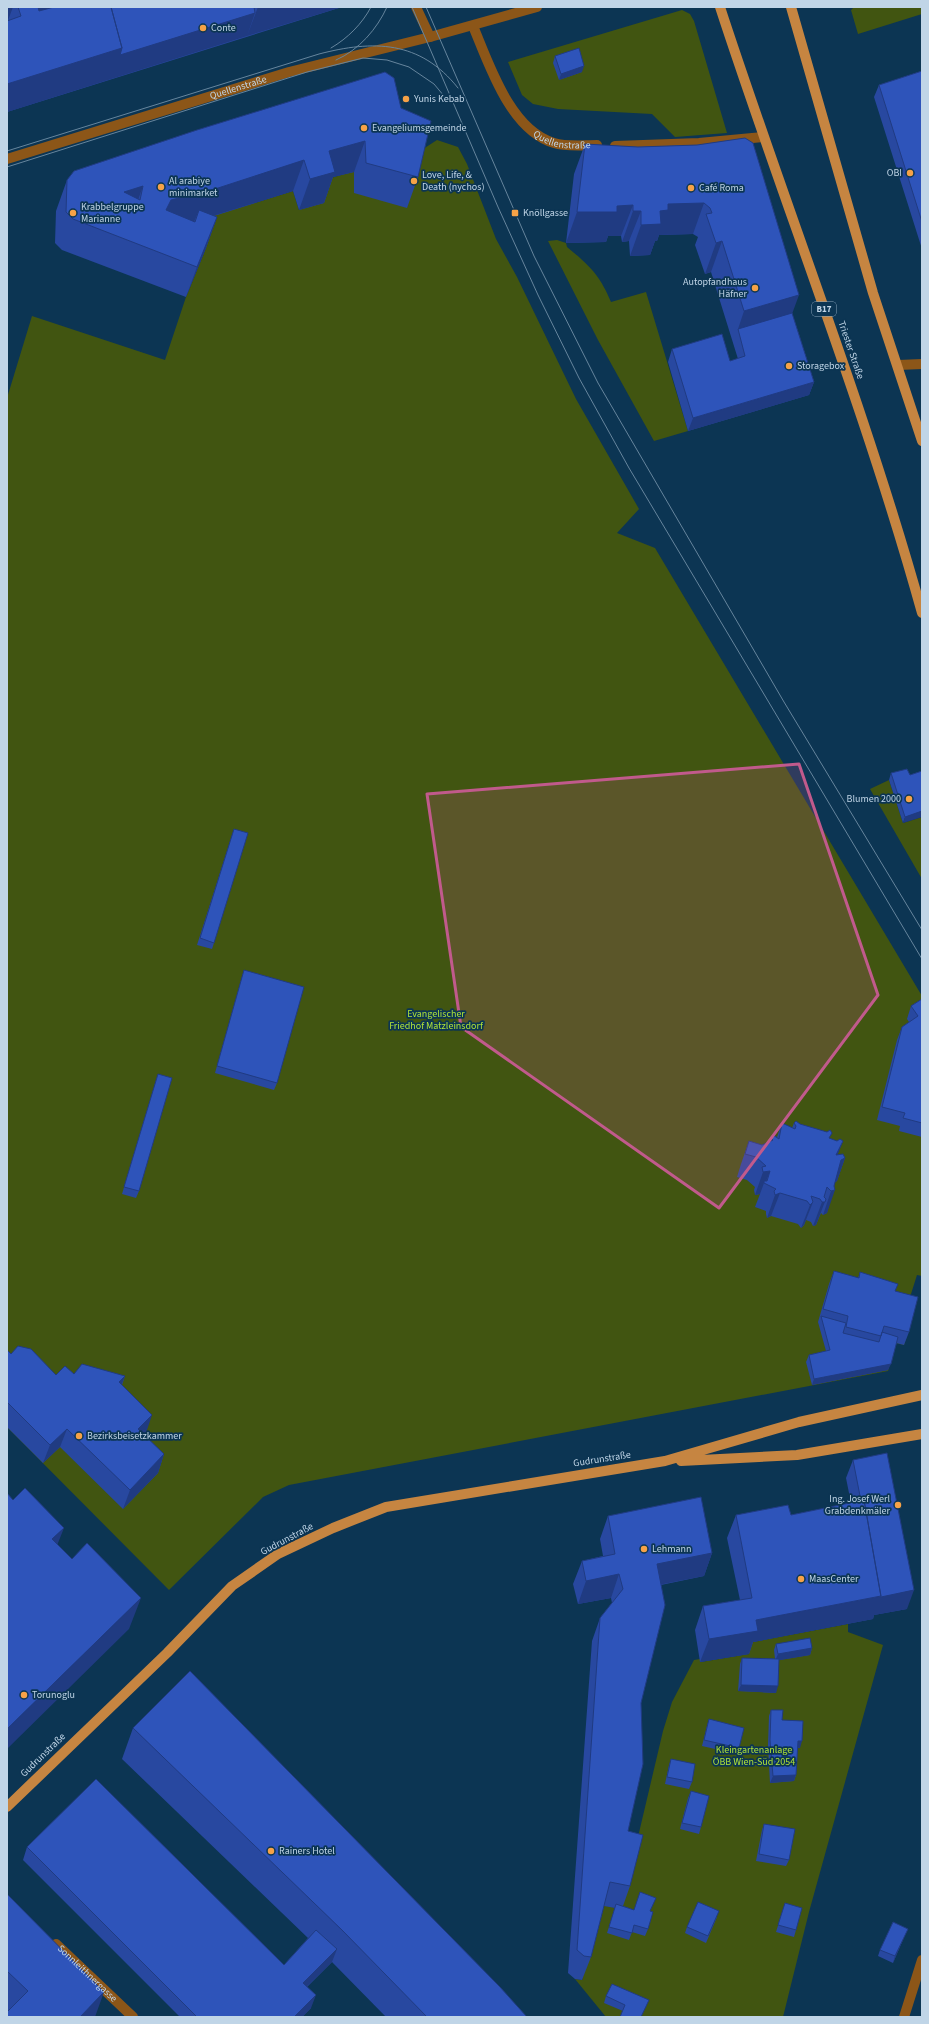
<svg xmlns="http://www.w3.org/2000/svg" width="929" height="2024" font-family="'Source Sans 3',sans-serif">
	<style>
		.green { fill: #415511 }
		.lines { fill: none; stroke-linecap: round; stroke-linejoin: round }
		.minor { stroke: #8c5618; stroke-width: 10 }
		.major { stroke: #c68541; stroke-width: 10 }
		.tram { stroke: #66859d; stroke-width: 1 }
		.wall { fill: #2848a0 }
		.shaded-wall { fill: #203b82 }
		.building { fill: #2e54ba; stroke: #203b82; fill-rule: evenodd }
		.marked { fill: #c15a8c; fill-opacity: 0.2; stroke: #c15a8c; stroke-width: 3; stroke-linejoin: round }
		.poi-dot { fill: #f6a247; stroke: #0c3553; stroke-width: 1.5 }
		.labels { text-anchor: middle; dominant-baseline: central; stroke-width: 3.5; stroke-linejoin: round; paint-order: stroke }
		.shield { fill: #0c3553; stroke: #8aa5bb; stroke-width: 1 }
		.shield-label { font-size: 9px; font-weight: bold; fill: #c0d5e7 }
		.poi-label { font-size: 10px; fill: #c0d5e7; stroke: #0c3553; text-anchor: start }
		.street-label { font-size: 10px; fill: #c0d5e7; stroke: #0c3553 }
		.park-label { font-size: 10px; fill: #b2e437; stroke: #0c3553 }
	</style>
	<rect width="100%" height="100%" fill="#0c3553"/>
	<path class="green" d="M854,7H922V14L858,34L851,10Z
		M682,10L690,14L694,21L727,133L675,137L652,114L558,109L533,104L522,95L508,62Z
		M437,140L458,147L467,164L496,239L517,277L576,399L639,509L617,533L655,548L922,996V1276L917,1275L911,1294L908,1297L914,1310L904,1345L896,1343L888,1371L289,1485L263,1497L169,1590L7,1427V398L32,316L165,360L186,297L206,248L203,219L293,191L299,210L318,182L420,151Z
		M557,240L566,243L567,247C589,265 600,275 611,302L646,292L688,431L654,441L598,340L548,241Z
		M889,780L903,823L922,817V879L870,789Z
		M848,1624V1632L883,1645L809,1912L783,2017H606L575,1979L582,1980L602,1905L621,1909L663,1731L672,1702L694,1660L700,1659L701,1662L749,1654L748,1643Z"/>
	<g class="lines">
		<g class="minor">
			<path d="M416,7L430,37"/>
			<path id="s1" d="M473,26C489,64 510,130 554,143C567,147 584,145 597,145"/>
			<path d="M615,146L699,143L763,137"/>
			<path id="s2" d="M7,159L289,72L430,37L537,7"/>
			<path d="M898,365L922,364"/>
			<path id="s3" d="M56,1944L133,2017"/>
			<path d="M904,2017L922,1960"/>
		</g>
		<path class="major" d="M720,7C786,209 865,408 922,613
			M791,7L873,293L922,441
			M681,1461L797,1455L922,1434
			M7,1807L167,1653L232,1586L278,1554L333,1528L386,1507L665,1461L799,1422L922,1395"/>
		<path class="tram" d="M412,7L498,207L538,295L579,378L629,468L922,959
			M426,7L534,256L598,383L784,702L922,930
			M331,48C348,38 362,24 371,7
			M336,60C359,50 377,29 387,7
			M7,151L319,54C373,40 420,40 458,88
			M7,167L307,72L363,58L387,60L409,67L434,84L449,102"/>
	</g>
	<path class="wall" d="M7,7H342L7,112Z
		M555,56L582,72L559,80L553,63Z
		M922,71V249L874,97L879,85Z
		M385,72L418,177L407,208L354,193V172L333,177L324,203L299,210L293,191L214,216L217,217L206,248L186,297L62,250L55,243L56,211L67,180Z
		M585,144L638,147L697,145L792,313L814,382L809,395L688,431L668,362L672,349L730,361L738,359L711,272L705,274L695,245L698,237L693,234L659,235L657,241H655L650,255L630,256L629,241L622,242L621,236H608L606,242L566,243L574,174Z
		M922,771L903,823L889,780L891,773L910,775Z
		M234,829L214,943L212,949L197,945Z
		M244,970L277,1083L274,1090L215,1073Z
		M922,999V1137L899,1131L900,1126L877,1120L897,1040L902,1027L909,1022L907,1019L911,1006Z
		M158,1074L139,1191L136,1198L122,1194Z
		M782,1123L792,1128L794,1123L800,1124L830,1139L837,1141H843L837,1155L845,1158L837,1181L835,1182L827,1213L823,1215L821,1213L816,1225L813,1226L811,1222L806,1220L804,1225L801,1228L798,1224L771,1216L767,1218L766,1214V1211L755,1207L760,1194L755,1195L754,1190L755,1187L747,1180L737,1177L741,1164L749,1141L762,1145L770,1142L773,1135L777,1137Z
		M834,1271L858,1278L860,1272L895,1291L909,1332L904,1345L896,1343L888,1370L812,1385L806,1362L809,1355L826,1351L818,1322L829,1284Z
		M7,1350L11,1354L56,1375L74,1374L125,1376L122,1385L146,1433L144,1435L164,1454L158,1473L123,1509L60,1447L43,1463L7,1427Z
		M853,1460L907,1609L874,1615L873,1619L753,1642L749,1654L700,1662L695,1630L703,1606L740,1600L727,1538L736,1515H791L851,1503L846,1478Z
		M608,1516L712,1553L704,1576L661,1585L641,1703L628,1831L630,1886L623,1906L634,1910L650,1911L648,1929L645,1936L632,1932L629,1940L607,1933L615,1908L604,1906L591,1957L582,1980L575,1979L568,1973L592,1641L600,1618L612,1603L611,1598L578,1604L573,1584L582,1561L603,1556L600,1539Z
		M776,1644L812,1648L810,1655L779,1660L776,1693L738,1691L740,1664L742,1658L775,1659L774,1650Z
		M771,1710L800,1748H797L796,1775L794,1781L770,1783L768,1746L769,1716Z
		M709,1719L739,1748L737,1754L702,1746L707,1726Z
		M133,1728L527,2017H386L332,1962L307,1987L311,2008L302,2017H180L23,1860L27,1847L284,1965L308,1938L122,1759Z
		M671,1759L692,1782L689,1789L665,1784L669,1765Z
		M691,1791L701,1827L699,1834L680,1829L688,1798Z
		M764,1824L789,1860L786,1866L756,1861L762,1830Z
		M7,1894L95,2017H7Z
		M785,1903L796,1930L794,1937L776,1932Z
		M717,1917L706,1943L685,1933L687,1927Z
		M905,1935L893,1963L878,1956L880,1950Z
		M606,1996L647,2007L623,2011L604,2003Z"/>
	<path class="shaded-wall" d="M7,7H13L7,23Z
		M29,7H60L23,23Z
		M258,7H342L247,36Z
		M255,13L247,36L7,112V84L122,48Z
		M584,66L582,72L559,80L561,74Z
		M365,141L354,172L333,177L324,203L299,210L310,179L329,151Z
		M304,160L293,191L203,219L199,210L194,222L166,210L171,200Z
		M143,186L132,217L124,192Z
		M704,203L693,234L659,235L657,241H655L650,255L630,256L641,225L668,204Z
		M633,205L621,236H608L606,242L566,243L577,212L617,206Z
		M633,211H641L629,241L622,242Z
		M217,217L206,248L186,297L197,267Z
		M722,241L711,272L705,274L716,243Z
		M799,295L788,325L738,329L744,311Z
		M814,382L809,395L688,431L693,418Z
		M922,811V817L903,823L905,817Z
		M843,1141L834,1164L836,1155Z
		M845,1158L837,1181L833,1184L841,1160Z
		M770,1171L765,1184L764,1183L760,1194L755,1195L763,1172Z
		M835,1190L827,1213L823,1215L831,1191Z
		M780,1193L771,1216L767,1218L775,1195Z
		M826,1199L816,1225L813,1226L822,1202Z
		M813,1202L804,1225L801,1228L810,1205Z
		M891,1364L888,1370L812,1385L814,1379Z
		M125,1376L118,1394L119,1382Z
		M152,1415L146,1433L132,1447L138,1429Z
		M67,1429L60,1447L43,1463L50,1445Z
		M164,1454L158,1473L123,1509L130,1490Z
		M64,1528L52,1558V1539Z
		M712,1553L704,1576L648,1587L657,1564Z
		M619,1574L611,1598L578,1604L586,1581Z
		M914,1590L907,1609L874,1615L873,1619L753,1642L749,1654L700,1662L709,1639L756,1620Z
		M141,1598L129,1629L7,1749V1729Z
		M812,1648L810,1655L775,1661L778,1654Z
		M741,1685L778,1686L776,1693L738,1691Z
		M798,1741H802L800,1748L795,1747Z
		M796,1775L794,1781L770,1783L773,1776Z
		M908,1929L905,1935L893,1963L895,1956Z
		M337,1949L332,1962L298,1995L303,1983Z
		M104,1992L95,2017H80Z
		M316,1995L311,2008L302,2017H294Z"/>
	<path class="building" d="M18,7H38L39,11L54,7H111L122,48L7,84V21L21,16Z
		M111,7H254L255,13L120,55L122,48Z
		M579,48L584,66L561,74L555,56Z
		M922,71V222L879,85Z
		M385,72L394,78L401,108L431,121L418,177L366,163L365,141L329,151L335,172L310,179L304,160L215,189L171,200L166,210L195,222L199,210L217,217L197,267L73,219L66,212L67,180L74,171L197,130ZM143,186L140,200L124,192Z
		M745,138L753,143L799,295L744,311L722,241L716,243L706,214L712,213L710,208L704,203L668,204V210L660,211L661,224L641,225V211H633V205L617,206V212H577L585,144L638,147L697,145Z
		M792,313L814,382L693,418L672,349L722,334L730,361L745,356L738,329Z
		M907,769L910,775L922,771V811L905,817L891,773Z
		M234,829L248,833L214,943L200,938Z
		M244,970L304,987L277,1083L217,1066Z
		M922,999V1123L903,1118L905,1113L882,1107L902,1027L918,1016L911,1006Z
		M158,1074L172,1078L139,1191L124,1187Z
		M796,1121L800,1124L827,1132L830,1130L832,1133L829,1138L837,1141L840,1139L843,1141L836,1155L843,1154L845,1158L841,1160L834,1186L835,1190L831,1191L827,1187L824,1197L826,1199L825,1202H822L820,1199L811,1196L813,1202L810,1205L807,1201L780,1193L775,1195L774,1191L776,1189L764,1183V1181H767L770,1171L763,1172L762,1167L766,1166L756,1157L745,1154L749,1141L762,1145L773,1140L771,1138L773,1135L779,1139L782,1123L795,1129L796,1126L794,1123Z
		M834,1271L859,1278L860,1272L898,1284L895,1291L918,1297L909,1332L884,1326L881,1336L846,1327L848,1316L823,1309Z
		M821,1316L846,1323L843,1333L879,1342L882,1332L898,1337L891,1364L814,1379L809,1355L830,1350Z
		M18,1346L31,1349L56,1375L65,1366L74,1374L82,1364L125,1376L119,1382L152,1415L138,1429L164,1454L130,1490L67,1429L50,1445L7,1402V1350L11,1354Z
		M887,1453L914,1590L881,1597L864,1500L861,1501L853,1460Z
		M25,1488L64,1528L52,1539L72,1559L87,1543L141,1598L7,1729V1493L13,1500Z
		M701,1497L712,1553L657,1564L665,1605L641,1703L643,1764L628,1831L643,1835L630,1886L610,1882L591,1957L584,1956L577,1950L600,1618L623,1589L619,1574L586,1581L582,1561L615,1554L608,1516Z
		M864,1500L881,1596L756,1620L758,1631L709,1639L703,1606L752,1598L736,1515L788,1505L791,1515Z
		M810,1638L812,1648L778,1654L776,1644Z
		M742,1658L779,1659L778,1686L741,1685Z
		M190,1671L500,1987L527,2017H427L343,1931L133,1728Z
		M771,1710H783L782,1720L803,1721L802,1741H798L796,1775L773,1776L770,1740Z
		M709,1719L744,1728L739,1748L704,1740Z
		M671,1759L695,1764L692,1782L667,1777Z
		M96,1779L284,1965L316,1930L337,1949L303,1983L316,1995L294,2017H197L27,1847Z
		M691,1791L709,1796L701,1827L682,1823Z
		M764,1824L795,1829L789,1860L759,1854Z
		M640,1892L656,1898L650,1911L653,1912L648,1929L634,1925L632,1933L609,1927L616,1904L634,1910Z
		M7,1894L104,1992L80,2017H7V2012L28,1991L7,1971Z
		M698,1902L719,1911L708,1936L687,1927Z
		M785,1903L802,1908L796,1930L778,1925Z
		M893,1922L908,1929L895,1956L880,1950Z
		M612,1984L649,2000L641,2017H620L625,2005L606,1996Z"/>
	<path class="marked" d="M799,764L878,995L719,1208L461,1027L427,794Z"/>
	<g class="poi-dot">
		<circle cx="203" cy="28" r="4"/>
		<circle cx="406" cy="99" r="4"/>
		<circle cx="364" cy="128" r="4"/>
		<circle cx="910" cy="173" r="4"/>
		<circle cx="414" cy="181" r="4"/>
		<circle cx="161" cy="187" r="4"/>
		<circle cx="691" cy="188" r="4"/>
		<circle cx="73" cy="213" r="4"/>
		<rect x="511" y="209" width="8" height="8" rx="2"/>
		<circle cx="755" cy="288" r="4"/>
		<circle cx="789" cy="366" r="4"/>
		<circle cx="909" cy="799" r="4"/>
		<circle cx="79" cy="1436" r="4"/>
		<circle cx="898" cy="1505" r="4"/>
		<circle cx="644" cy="1549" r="4"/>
		<circle cx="801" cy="1579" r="4"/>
		<circle cx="24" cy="1695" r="4"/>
		<circle cx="271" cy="1851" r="4"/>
	</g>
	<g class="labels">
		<rect class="shield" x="812" y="302" width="24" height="14" rx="3"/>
		<g class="shield-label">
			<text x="824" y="309">B17</text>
		</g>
		<g class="poi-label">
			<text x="211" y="28">Conte</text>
			<text x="414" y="99">Yunis Kebab</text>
			<text x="372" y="128">Evangeliumsgemeinde</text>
			<text x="902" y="173" text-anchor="end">OBI</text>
			<text x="422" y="175">Love, Life, &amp;<tspan x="422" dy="12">Death (nychos)</tspan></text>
			<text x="169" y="181">Al arabiye<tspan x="169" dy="12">minimarket</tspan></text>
			<text x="699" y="188">Café Roma</text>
			<text x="81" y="207">Krabbelgruppe<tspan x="81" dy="12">Marianne</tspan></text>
			<text x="523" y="213">Knöllgasse</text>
			<text x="747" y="282" text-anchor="end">Autopfandhaus<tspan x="747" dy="12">Häfner</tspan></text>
			<text x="797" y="366">Storagebox</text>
			<text x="901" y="799" text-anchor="end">Blumen 2000</text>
			<text x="87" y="1436">Bezirksbeisetzkammer</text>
			<text x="890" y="1499" text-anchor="end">Ing. Josef Werl<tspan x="890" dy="12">Grabdenkmäler</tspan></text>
			<text x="652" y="1549">Lehmann</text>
			<text x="809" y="1579">MaasCenter</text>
			<text x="32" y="1695">Torunoglu</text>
			<text x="279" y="1851">Rainers Hotel</text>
		</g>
		<g class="street-label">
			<text stroke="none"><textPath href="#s2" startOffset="242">Quellenstraße</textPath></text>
			<text stroke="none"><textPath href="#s1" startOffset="154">Quellenstraße</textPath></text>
			<text transform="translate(851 350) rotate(71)">Triester Straße</text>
			<text transform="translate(602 1459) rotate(-9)">Gudrunstraße</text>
			<text transform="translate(287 1539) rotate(-28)">Gudrunstraße</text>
			<text transform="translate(43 1755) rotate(-44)">Gudrunstraße</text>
			<text stroke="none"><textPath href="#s3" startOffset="43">Sonnleithnergasse</textPath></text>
		</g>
		<g class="park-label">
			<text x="436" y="1014">Evangelischer<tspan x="436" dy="12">Friedhof Matzleinsdorf</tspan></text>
			<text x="754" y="1750">Kleingartenanlage<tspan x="754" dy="12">ÖBB Wien-Süd 2054</tspan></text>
		</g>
	</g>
	<rect width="929" height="2024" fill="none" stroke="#c0d5e7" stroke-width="16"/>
</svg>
